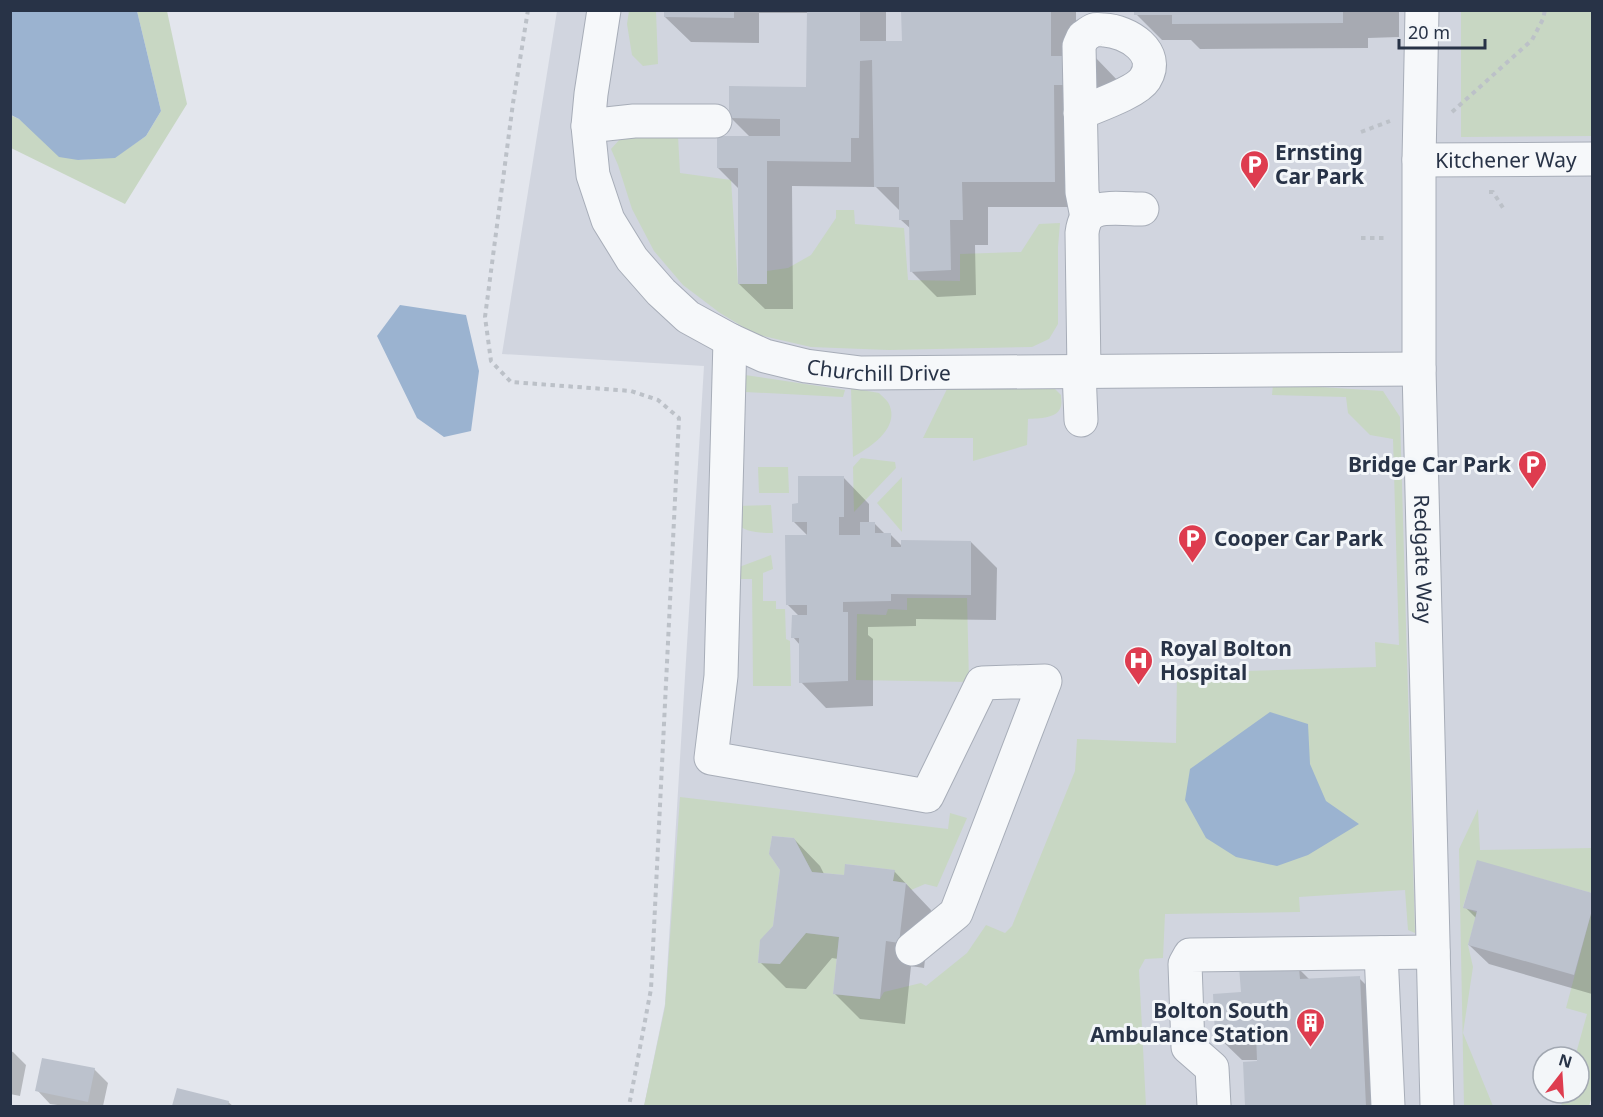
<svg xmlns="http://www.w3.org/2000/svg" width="1603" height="1117" font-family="'Noto Sans',sans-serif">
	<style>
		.built { fill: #d1d5df; fill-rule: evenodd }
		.green { fill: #c8d7c3 }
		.water { fill: #9bb3d0 }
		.shadow { fill: #0003 }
		.building { fill: #bcc2cd }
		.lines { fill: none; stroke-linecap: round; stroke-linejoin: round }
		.minor-casing { stroke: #a7adb8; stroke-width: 35 }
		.path { stroke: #bcc1c8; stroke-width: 4; stroke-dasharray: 4.5 4.5; stroke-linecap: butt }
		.minor { stroke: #f6f8fa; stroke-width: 33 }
		.labels { text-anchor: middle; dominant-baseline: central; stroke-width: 6; stroke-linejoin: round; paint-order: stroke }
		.poi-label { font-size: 21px; font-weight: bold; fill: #283347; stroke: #f3f6f9; text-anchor: start }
		.street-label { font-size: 21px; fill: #283347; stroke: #f3f6f9 }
	</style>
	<rect width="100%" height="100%" fill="#e3e6ed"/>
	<path class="built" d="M557,11H1592V1096L1589,1106H644L665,1004L704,366L502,354ZM1543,1057H1579V1093H1543Z"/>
	<path class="green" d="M137,11H167L187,104L125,204L11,148L10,115L19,119L78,160L115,157L146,136L161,111Z
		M629,11H656L658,64L643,66L632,55L627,24Z
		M1461,11H1592V136L1461,137Z
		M678,136L680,173L731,180L738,284H767V271L788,268L811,255L836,218V210H854L855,224L904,228L908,280L960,281V254L1021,252L1039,224L1060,223L1058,247V324L1049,339L1032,347L889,350L811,347L755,334L720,313L683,285L654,251L632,209L618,165L611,149L621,138Z
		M745,375L845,390L843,397L745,392Z
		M1273,384L1383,391L1400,417L1415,933L1408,930L1405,890L1299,897L1300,912L1165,914L1163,958L1145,959L1139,970L1146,1106H644L665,1007L680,797L948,829L950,813L967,818L937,887L925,884L911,890L906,883L893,881L894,870L846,864L844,875L812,872L794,838L772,836L769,854L780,870L773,926L760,941L758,962L806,933L839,937L833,994L880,999L884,992L921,983L926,986L967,953L986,925L1005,933L1012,926L1075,771L1077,739L1176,743L1177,673L1376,667L1375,642L1399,645L1393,439L1370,435L1348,413L1346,397L1272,395Z
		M1053,387L1061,395C1061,399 1062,402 1061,406C1058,419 1039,418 1028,419L1027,445L973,461V438H923L947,389Z
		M851,388L879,393C882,396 887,400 889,404C900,428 871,447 853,457Z
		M861,458L895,462L896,468L854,512L853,467Z
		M758,467H788L789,493H759Z
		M902,477V532L877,503Z
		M771,505L773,533C761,533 743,533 735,521C733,518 733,510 733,506Z
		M771,555L773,569L763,573V601H776V609H785L786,639L790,641L791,686H753L752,579H731V570Z
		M907,598H967L969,682L856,680L857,614L886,615L888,609L907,610Z
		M1478,809L1480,850L1592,848V893L1477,861L1463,907L1477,913L1468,945L1473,967L1463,1033L1493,1106H1464L1459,849Z
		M1592,910V1096L1589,1106H1561L1565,1093H1579V1057H1575L1587,1014L1566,1008Z"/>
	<path class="water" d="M10,11H137L161,111L146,136L115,158L78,160L59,157L19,119L11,115Z
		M400,305L466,315L479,371L471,431L444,437L417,418L377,336Z
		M1270,712L1308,724L1310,764L1326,801L1359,824L1308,855L1277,866L1236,857L1206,838L1185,800L1190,769Z"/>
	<path class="shadow" d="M665,10H886V42H903V10H1076V58L1095,57L1120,83L1079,110L1080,207H988V245H975L976,295L937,297L912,272L911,229L901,220V212L876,187L792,186L793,309H765L739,284V189L718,168L750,137L731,118L807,88L809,13H759V43L691,42L665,17Z
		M1136,10H1399V37L1368,38V48L1200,49L1191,40H1162L1136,14Z
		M844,478L869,504V523L875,524L886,535H891L902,546L971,542L997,568L996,620L916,619V626L868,627V635L873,639V706L826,708L801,682L800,645L793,637L800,617L787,604L809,537L794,522L800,505Z
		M794,839L820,866L824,874L846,877L894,871L931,910L924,968L911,966L905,1024L860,1019L834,993L838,959L832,958L806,989L786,988L760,962L775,927Z
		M1478,862L1592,895V994L1489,964L1469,945L1477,919L1465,907Z
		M1299,969L1310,980L1359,978L1385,1004L1390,1106H1246L1244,1063H1259V1060H1242L1216,1035L1242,994Z
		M10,1051L13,1052L26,1065L20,1096L10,1094Z
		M94,1069L108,1083L103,1106H65L50,1104L37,1090Z
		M178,1090L228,1102L233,1106H174Z"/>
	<path class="building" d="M664,10H734V18L664,17Z
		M807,10H860V41H902L901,10H1051V56H1095V85H1054L1055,182H962L963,220H950L951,270L910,272L909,220H899V187H874L872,60L860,61L859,138H851V162L767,161V284H738V168H717V136H780V119L729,118V86L806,87Z
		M1134,10H1343V23L1172,24V15H1134Z
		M798,476H844V517H839V535H860V522H875V533H891V547H901V540L971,541V595L891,594V601L843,602V612H848V681L799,683V638H791L792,615H807V605H786L785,535H807V522H792V504L798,503Z
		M772,836L794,838L812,872L844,875L845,864L895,870L893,881L906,883L899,943L886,941L880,999L833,994L839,937L806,933L780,964L758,963L760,940L773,926L780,870L769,854Z
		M1477,860L1592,893V910L1574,975L1468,945L1477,911L1463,908Z
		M1239,967L1299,968L1300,979L1360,976L1366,1106H1245L1243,1062L1257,1061L1256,1033L1215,1035L1213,994L1241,992Z
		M42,1058L95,1068L88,1102L35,1091Z
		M177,1088L229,1101L228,1106H172Z"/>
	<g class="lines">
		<defs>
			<g id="minor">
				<path id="s1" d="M604,10L591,94L588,126L593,175L608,220L632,259L661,292L688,317L730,340L765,356L806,366L861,373L1419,369"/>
				<path id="s2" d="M1422,10L1419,160V369L1437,1106"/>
				<path d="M1080,113C1096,106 1137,92 1145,79C1162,52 1127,31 1104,30C1103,30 1095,29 1094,30C1091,31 1086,35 1083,37L1079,46L1082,192L1087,217"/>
				<path d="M588,126L634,121H715"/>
				<path id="s3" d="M1419,160L1592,159"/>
				<path d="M730,340L721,676L711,758L927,796L982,683L1045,681L956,913L912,949"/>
				<path d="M1079,371L1081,420"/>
				<path d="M1084,372L1082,233C1083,225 1085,216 1093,212C1103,206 1129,209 1142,209"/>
				<path d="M1381,953L1388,1106"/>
				<path d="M1214,1106L1212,1068L1188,1047L1185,964L1190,955L1433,952"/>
			</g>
		</defs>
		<use href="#minor" class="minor-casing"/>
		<path class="path" d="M528,10L513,103L485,317L491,361L511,382L631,391L658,400L679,418L651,989L629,1106
			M1452,112L1532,40L1543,19L1545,10
			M1361,132L1390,121
			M1489,192H1493L1505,211
			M1361,238H1388"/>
		<use href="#minor" class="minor"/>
	</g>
	<defs>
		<symbol id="parking-pin" viewBox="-11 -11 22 30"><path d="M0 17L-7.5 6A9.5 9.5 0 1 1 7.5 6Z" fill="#de3c4f" stroke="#f3f6f9"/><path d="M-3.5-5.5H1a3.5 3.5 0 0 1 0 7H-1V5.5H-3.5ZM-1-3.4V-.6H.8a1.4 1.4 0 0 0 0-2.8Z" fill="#fff"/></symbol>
		<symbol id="hospital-pin" viewBox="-11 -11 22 30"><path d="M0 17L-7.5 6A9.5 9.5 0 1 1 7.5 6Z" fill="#de3c4f" stroke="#f3f6f9"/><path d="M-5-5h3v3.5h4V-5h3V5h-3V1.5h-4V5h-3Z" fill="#fff"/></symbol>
		<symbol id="building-pin" viewBox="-11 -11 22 30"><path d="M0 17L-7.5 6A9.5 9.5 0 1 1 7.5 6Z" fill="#de3c4f" stroke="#f3f6f9"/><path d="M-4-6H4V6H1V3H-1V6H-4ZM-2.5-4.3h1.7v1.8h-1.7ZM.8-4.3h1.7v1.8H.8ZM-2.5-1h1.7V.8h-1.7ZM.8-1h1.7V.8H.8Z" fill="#fff"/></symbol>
	</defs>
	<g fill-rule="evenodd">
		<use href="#parking-pin" x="1238" y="148" width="33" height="45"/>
		<use href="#parking-pin" x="1516" y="448" width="33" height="45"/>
		<use href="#parking-pin" x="1176" y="522" width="33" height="45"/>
		<use href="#hospital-pin" x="1122" y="644" width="33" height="45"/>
		<use href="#building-pin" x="1294" y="1006" width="33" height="45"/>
	</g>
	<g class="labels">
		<g class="poi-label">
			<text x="1275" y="152">Ernsting<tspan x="1275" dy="24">Car Park</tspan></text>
			<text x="1511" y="464" text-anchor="end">Bridge Car Park</text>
			<text x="1214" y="538">Cooper Car Park</text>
			<text x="1160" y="648">Royal Bolton<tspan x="1160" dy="24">Hospital</tspan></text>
			<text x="1289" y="1010" text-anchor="end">Bolton South<tspan x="1289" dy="24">Ambulance Station</tspan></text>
		</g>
		<g class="street-label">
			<text stroke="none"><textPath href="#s3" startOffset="87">Kitchener Way</textPath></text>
			<text stroke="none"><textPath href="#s1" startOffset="542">Churchill Drive</textPath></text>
			<text stroke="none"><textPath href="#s2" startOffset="549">Redgate Way</textPath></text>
		</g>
	</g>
	<rect width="1603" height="1117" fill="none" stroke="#283347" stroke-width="24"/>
	<g transform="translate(1561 1075) rotate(17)"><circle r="28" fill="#f3f6f9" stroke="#a2a8b2" stroke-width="1.5"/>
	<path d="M0-4.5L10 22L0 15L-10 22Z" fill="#de3c4f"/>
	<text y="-9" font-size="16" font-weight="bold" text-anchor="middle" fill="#283347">N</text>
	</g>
	<path d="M1399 39v9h86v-9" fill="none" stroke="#283347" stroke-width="3"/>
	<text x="1408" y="39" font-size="18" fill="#283347" stroke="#f3f6f9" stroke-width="4.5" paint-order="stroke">20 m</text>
</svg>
